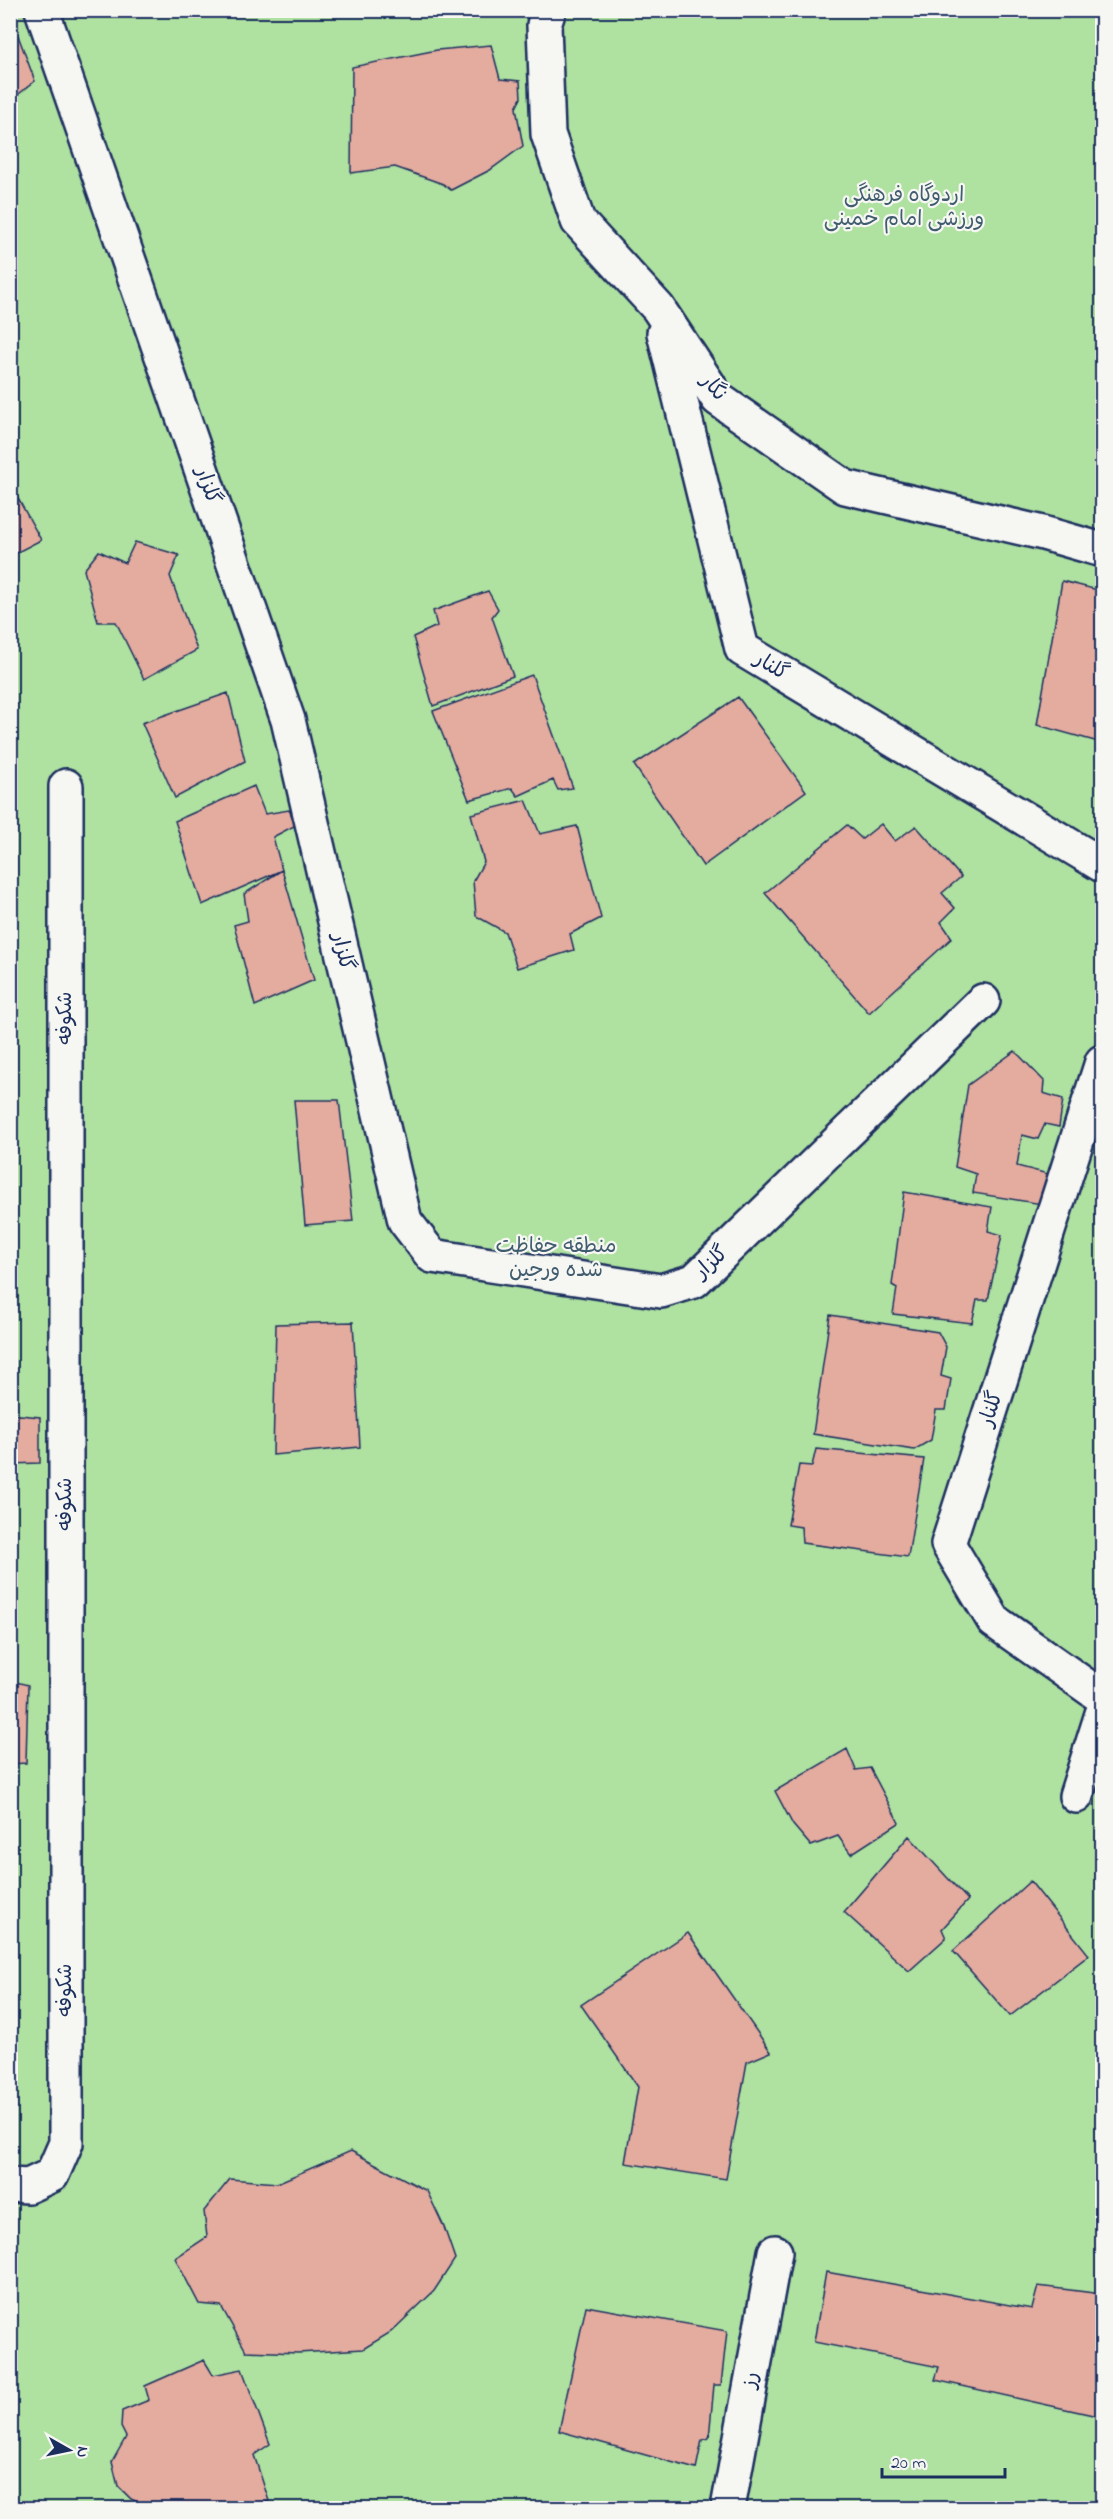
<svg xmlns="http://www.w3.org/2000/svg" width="1113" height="2519" font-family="'Indie Flower','Playpen Sans Arabic',sans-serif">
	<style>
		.green { fill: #afe1a1; stroke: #658880; stroke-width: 1.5 }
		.building { fill: #e4ab9f; stroke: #1b2f5e; stroke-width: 1.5 }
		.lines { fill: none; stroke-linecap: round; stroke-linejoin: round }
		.minor-casing { stroke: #1b2f5e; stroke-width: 38 }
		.minor { stroke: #f6f6f2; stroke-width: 33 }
		.labels { text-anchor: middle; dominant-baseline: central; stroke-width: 4.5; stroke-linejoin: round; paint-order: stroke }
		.park-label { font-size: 21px; fill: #405c6f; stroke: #f6f6f2 }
		.street-label { font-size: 21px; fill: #1b2f5e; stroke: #f6f6f2 }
	</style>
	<rect width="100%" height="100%" fill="#f6f6f2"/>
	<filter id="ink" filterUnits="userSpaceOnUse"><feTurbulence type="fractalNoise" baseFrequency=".0167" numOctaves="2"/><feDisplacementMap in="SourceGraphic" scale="12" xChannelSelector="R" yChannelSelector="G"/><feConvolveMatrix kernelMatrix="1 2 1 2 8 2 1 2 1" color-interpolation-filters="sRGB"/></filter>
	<g filter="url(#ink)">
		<path class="green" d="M11,11H1102V2508H11Z"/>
		<path class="building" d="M10,14L35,81L10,101Z
			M491,45L500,79L520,81L521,98L516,108L523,146L490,170L451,190L443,184L395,167L351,173L352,67L437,50Z
			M10,484L41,540L10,556Z
			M135,542L179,555L170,576L197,650L144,679L116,622H98L84,570L99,551L125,563Z
			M1062,581L1102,591V743L1037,725Z
			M488,591L498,609L492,617L513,676L433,706L413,637L437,626L433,611Z
			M532,675L573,788L558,790L553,780L518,796L512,788L469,800L433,711Z
			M228,693L245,761L175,798L142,723Z
			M738,697L806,791L703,866L634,765Z
			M254,786L265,814L289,810L296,825L273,837L282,870L202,905L175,821Z
			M526,800L540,834L577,826L601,918L570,934L574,950L517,968L505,932L476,916L473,881L484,862L471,814Z
			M10,819L15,828L10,835Z
			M881,824L895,841L916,826L961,877L942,893L955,908L941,922L952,938L869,1013L765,893L847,825L862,839Z
			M10,843L15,857L10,860Z
			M10,869L17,890L10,895Z
			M282,870L314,980L255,1006L234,925L248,921L244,894Z
			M1015,1051L1044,1081L1043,1093L1063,1099L1059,1127L1045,1124L1038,1139L1022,1135L1017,1166L1048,1174L1042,1204L973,1193L976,1174L955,1167L968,1085Z
			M294,1100H339L353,1221L305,1225Z
			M904,1192L992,1207L988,1231L1002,1235L988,1300H977L972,1323L893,1314L897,1288L892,1285Z
			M830,1315L938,1332L946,1347L941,1376L951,1379L946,1410H936L931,1440L914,1450L813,1434Z
			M353,1322L360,1447L273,1455L276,1324Z
			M10,1414L40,1417V1463L10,1464Z
			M816,1449L924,1459L908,1557L802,1543L801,1527L788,1525L799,1465L812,1466Z
			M10,1629L16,1682L28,1685L26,1763L10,1764Z
			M847,1749L856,1770L870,1768L899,1823L851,1854L838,1836L811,1846L793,1825L775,1791Z
			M909,1836L968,1900L942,1929L946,1938L909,1971L844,1912Z
			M1030,1881L1089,1955L1010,2016L953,1951Z
			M688,1933L771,2052L747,2062L726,2179L625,2163L638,2087L581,2005Z
			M351,2151L427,2191L444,2227L455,2259L434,2291L391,2332L363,2349L298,2353L246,2351L221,2306L199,2304L175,2258L207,2237L204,2211L230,2179L277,2183Z
			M826,2272L1032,2309L1038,2286L1102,2294V2417L935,2380L939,2367L814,2342Z
			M586,2306L727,2331L721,2385H714L709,2438L702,2440L696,2469L559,2431Z
			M204,2360L213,2375L242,2369L270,2444L254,2455L269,2501L252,2508H151L131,2499L118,2486L112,2462L126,2437L121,2427L122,2411L149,2400L145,2386Z"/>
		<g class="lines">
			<defs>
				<path id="minor" d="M42,10L288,720L405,1221L432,1256L661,1291L694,1281L983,1001
					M549,10L544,25L548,134L578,221L658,308L718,399L845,487L1043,533L1102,550
					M664,333L742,649L1102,865
					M1102,1062L948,1544L994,1621L1102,1697
					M1076,1796L1102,1714
					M10,2185L28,2186L52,2175L66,2143V786
					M728,2508L775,2252"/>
			</defs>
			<use href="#minor" class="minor-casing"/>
			<use href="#minor" class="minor"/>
		</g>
	</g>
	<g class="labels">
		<g class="park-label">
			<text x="904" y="196">اردوگاه فرهنگی<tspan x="904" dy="24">ورزشی امام خمینی</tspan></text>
			<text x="556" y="1247">منطقه حفاظت<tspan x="556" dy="24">شده ورجین</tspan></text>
		</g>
		<g class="street-label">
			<text transform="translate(713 388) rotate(51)">نگار</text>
			<text transform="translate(207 486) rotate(71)">گلزار</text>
			<text transform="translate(771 667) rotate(31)">گلنار</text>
			<text transform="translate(342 952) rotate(77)">گلزار</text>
			<text transform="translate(66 1018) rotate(-90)">شکوفه</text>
			<text transform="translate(712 1263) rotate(-42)">گلزار</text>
			<text transform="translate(992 1409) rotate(-72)">گلنار</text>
			<text transform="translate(66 1504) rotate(-90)">شکوفه</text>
			<text transform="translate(66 1990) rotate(-90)">شکوفه</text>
			<text transform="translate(751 2380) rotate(-80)">رز</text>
		</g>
	</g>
	<rect width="1113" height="2519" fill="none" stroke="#f6f6f2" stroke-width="36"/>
	<rect x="18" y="18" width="1077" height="2483" fill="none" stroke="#1b2f5e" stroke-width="2" filter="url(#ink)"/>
	<g transform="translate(69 2450) rotate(99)" stroke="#f6f6f2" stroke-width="4.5" paint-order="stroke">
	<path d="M0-4.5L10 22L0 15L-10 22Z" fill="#1b2f5e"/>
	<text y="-9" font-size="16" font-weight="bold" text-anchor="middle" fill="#1b2f5e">N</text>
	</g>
	<path d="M882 2468v9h123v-9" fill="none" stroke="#1b2f5e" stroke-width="3"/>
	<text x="891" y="2468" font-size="18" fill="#1b2f5e" stroke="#f6f6f2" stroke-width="4.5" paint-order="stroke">20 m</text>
</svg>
